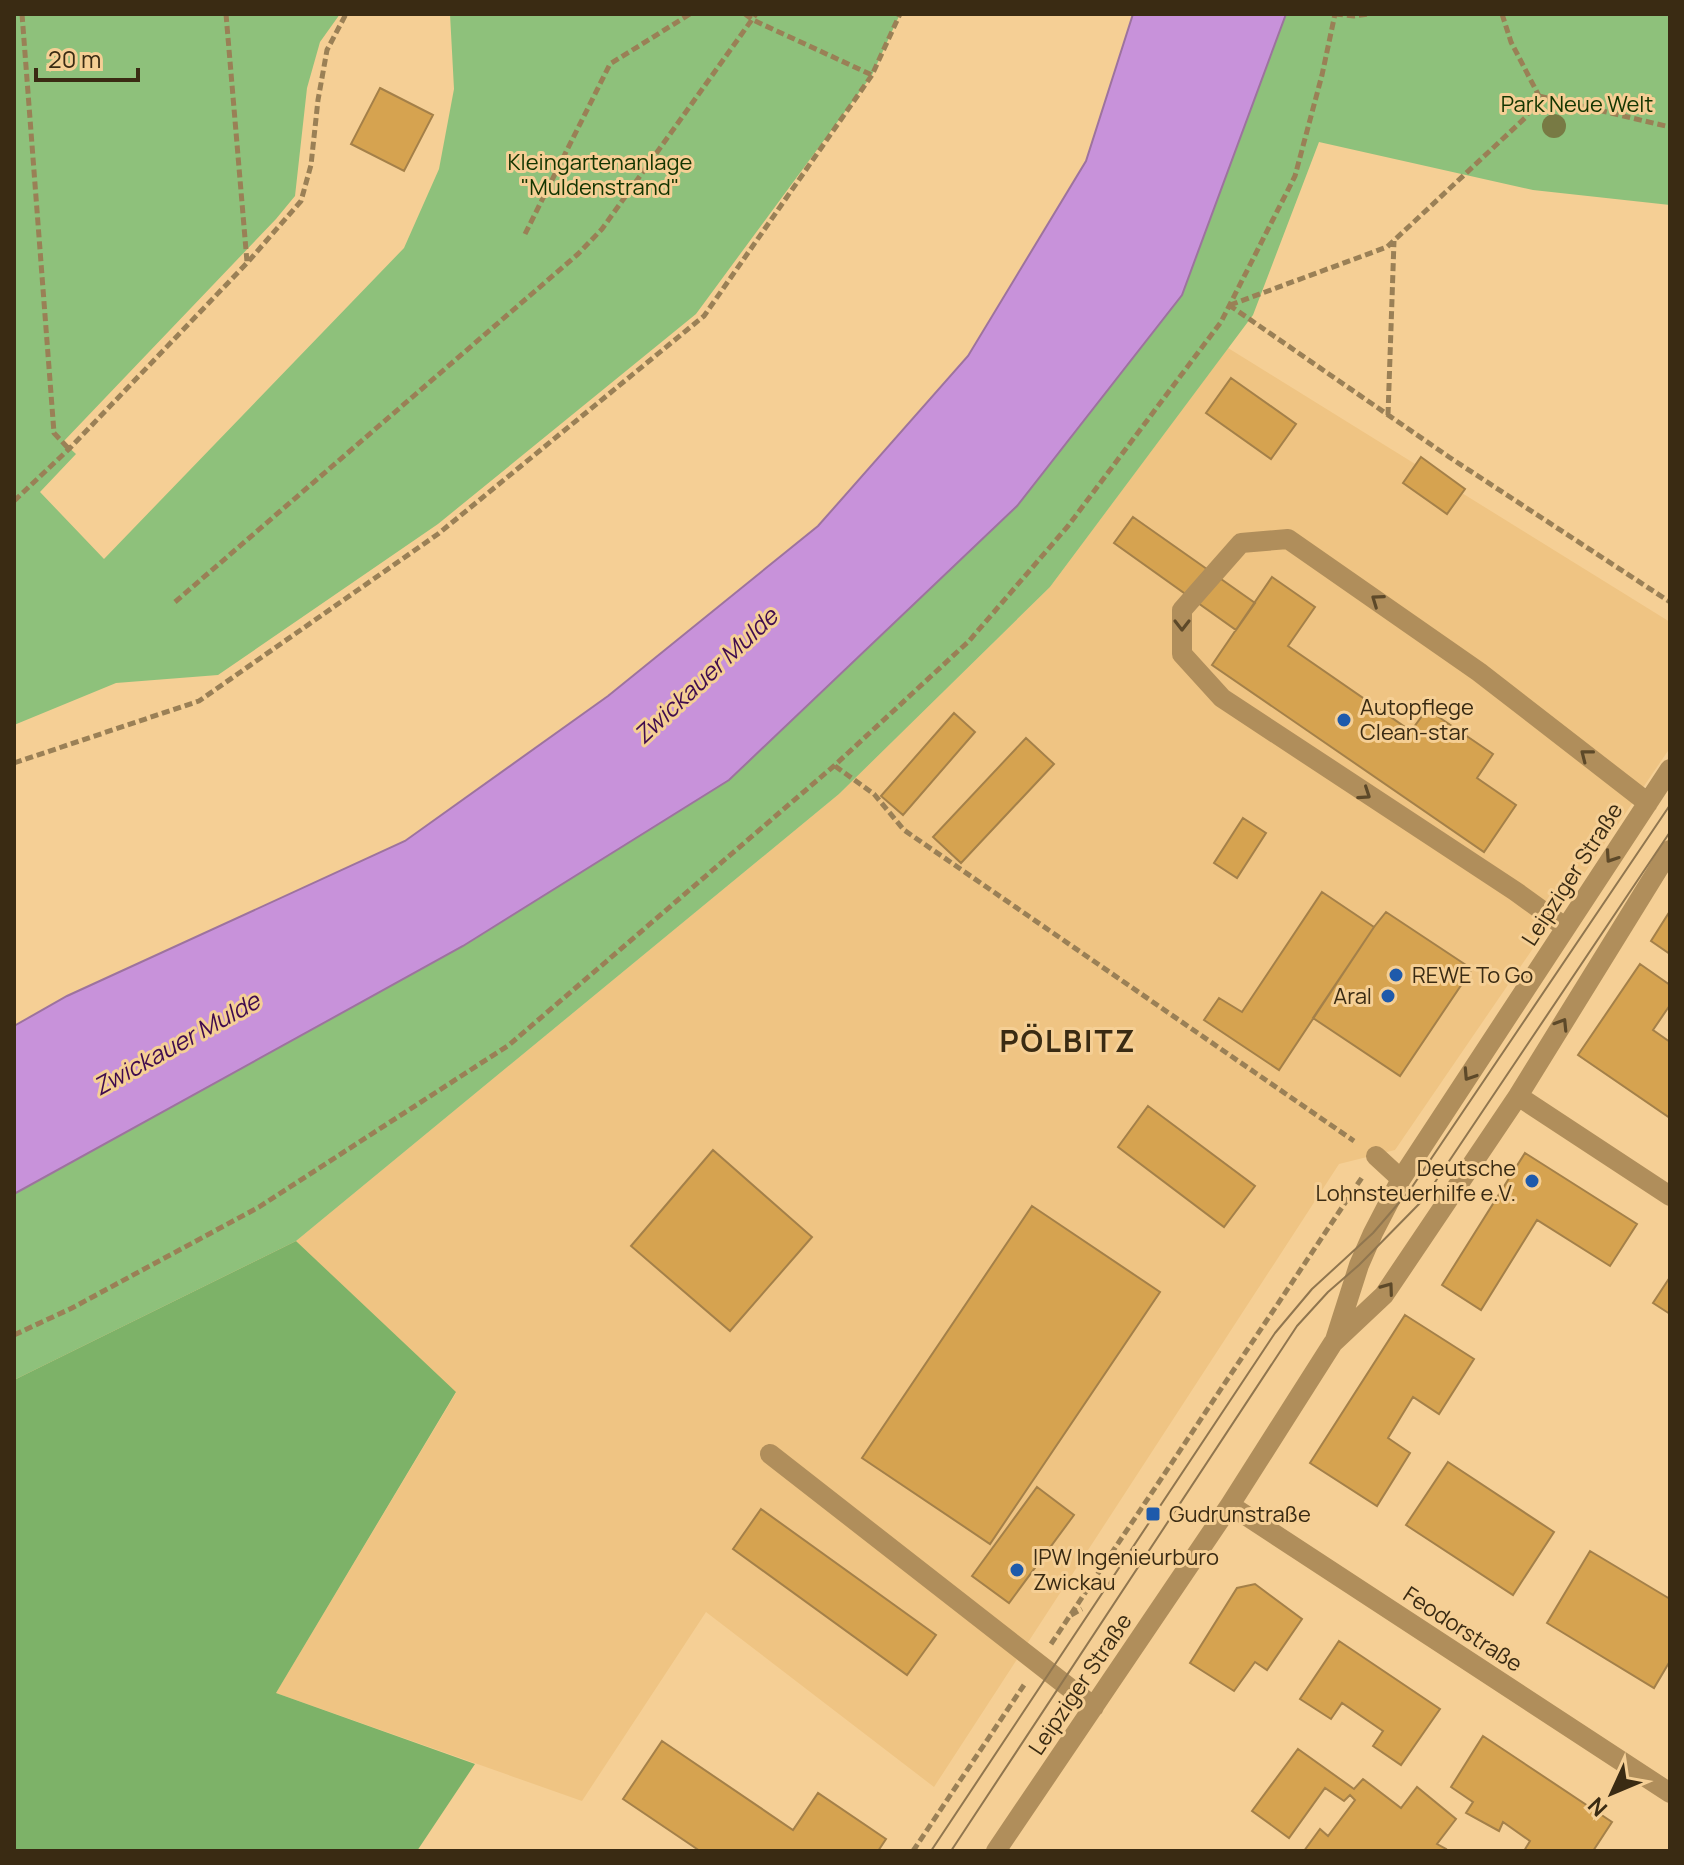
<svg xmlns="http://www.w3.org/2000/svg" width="1684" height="1865" font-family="Manrope,sans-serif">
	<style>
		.built { fill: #efc483 }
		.green { fill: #8ec17b }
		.forest { fill: #7db268 }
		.water { fill: #c892da; stroke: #9d739e; stroke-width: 2 }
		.building { fill: #d6a350; stroke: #a48049; stroke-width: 2 }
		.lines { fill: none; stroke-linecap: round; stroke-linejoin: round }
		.path { stroke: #9a8056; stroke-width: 5; stroke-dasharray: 8 4; stroke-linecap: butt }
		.minor { stroke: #b08e5b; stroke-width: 20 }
		.tram { stroke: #90764f; stroke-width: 2 }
		.tree { fill: #787a44 }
		.oneway { stroke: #5d4929 }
		.poi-dot { fill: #1e5aab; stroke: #f5cf95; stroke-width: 3 }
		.labels { text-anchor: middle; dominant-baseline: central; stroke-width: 6; stroke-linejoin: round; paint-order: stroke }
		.park-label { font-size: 22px; fill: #123501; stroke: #f5cf95 }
		.poi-label { font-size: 22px; fill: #3a2b13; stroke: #f5cf95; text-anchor: start }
		.street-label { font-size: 22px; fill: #3a2b13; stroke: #f5cf95 }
		.water-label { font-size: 24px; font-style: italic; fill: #3f0c4e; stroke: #f5cf95 }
		.district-label { font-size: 30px; font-weight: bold; letter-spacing: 2px; fill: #3a2b13; stroke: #f5cf95 }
	</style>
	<rect width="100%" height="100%" fill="#f5cf95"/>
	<path class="built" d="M1228,348L1670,622V748L1395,1150L1339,1164L934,1787L706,1612L582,1801L276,1693L456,1393L296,1241L839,794L1050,587Z"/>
	<path class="green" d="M14,14H340L320,42L307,88L295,196L276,219L63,442L76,454L40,492L104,559L404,248L439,169L454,89L450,14H900L872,75L696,314L438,524L218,675L116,683L14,725Z
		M1286,14H1670V205L1533,190L1319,142L1253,315L1050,587L839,794L296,1241L14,1380V1194L463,946L729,780L1017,506L1182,295Z"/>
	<path class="forest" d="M296,1241L456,1392L276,1693L475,1764L417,1851H14V1380Z"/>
	<path class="water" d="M1133,14H1286L1182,295L1017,506L729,780L463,946L14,1194V1026L67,996L405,841L608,696L818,526L968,356L1086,161Z"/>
	<path class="building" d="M380,88L433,115L404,171L351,144Z
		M1231,378L1296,424L1271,459L1206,413Z
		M1421,457L1465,489L1447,514L1403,483Z
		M1133,517L1255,603L1236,630L1114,543Z
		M1272,577L1315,607L1288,646L1411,731L1427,709L1493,754L1477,778L1516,805L1484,852L1212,665Z
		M954,713L975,732L903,815L881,796Z
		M1026,738L1054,764L961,863L933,837Z
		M1243,818L1266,833L1237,878L1214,863Z
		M1322,892L1374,927L1279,1070L1204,1020L1219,998L1242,1012Z
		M1670,911V954L1651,941Z
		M1386,912L1472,969L1400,1076L1313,1018L1374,927Z
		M1640,964L1670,985V1005L1653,1030L1670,1042V1118L1578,1055Z
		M1148,1106L1255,1186L1224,1227L1118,1147Z
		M713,1150L812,1237L730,1331L631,1246Z
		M1525,1153L1637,1224L1610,1266L1537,1220L1481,1310L1442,1285Z
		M1032,1206L1160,1292L990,1544L862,1458Z
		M1670,1277V1314L1653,1303Z
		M1405,1315L1474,1359L1439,1414L1413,1397L1388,1438L1410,1453L1377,1506L1310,1463Z
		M1448,1462L1554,1532L1513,1595L1406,1525Z
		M1037,1487L1074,1515L1009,1603L972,1576Z
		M761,1509L936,1635L907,1675L733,1549Z
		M1590,1551L1670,1599V1661L1654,1688L1547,1623Z
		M1255,1584L1302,1619L1267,1670L1255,1662L1234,1691L1190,1663L1237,1588Z
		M1339,1641L1440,1709L1401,1765L1373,1746L1383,1731L1342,1703L1331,1719L1300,1699Z
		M1483,1736L1612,1822L1593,1851H1524L1530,1841L1503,1822L1499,1831L1466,1813L1473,1802L1451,1787Z
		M662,1741L793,1830L818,1793L886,1839L878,1851H700L623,1799Z
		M1298,1749L1354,1789L1363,1779L1401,1808L1417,1787L1456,1819L1437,1844L1446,1849L1445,1851H1304L1320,1829L1328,1836L1355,1800L1350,1795L1344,1801L1325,1788L1289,1838L1252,1811Z"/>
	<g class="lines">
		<path class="path" d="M22,14L54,433L69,449
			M226,14L247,262
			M745,14L753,20L872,75
			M1335,14L1354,16L1369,14
			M1502,14L1511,42L1539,96
			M525,234L610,64L690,14
			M1229,305L1449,457L1670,602
			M1230,305L1387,247L1525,118L1539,96L1670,127
			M1388,415L1394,241
			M14,501L69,449L247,263L301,201L311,165L318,100L327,50L346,14
			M175,602L578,254L602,229L756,14
			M14,763L199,701L438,534L704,316L872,75L900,14
			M835,766L874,794L904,830L1354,1141
			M14,1335L72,1308L259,1207L509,1045L835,765L969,641L1068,526L1221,322L1295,176L1322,75L1335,14
			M1071,1615L1082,1609
			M1051,1644L1363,1176
			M913,1851L1024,1685"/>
		<path class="minor" d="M1565,927L1515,891L1222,698L1182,654V610L1241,543L1288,539L1479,672L1648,803
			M1518,1096L1670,1196
			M1376,1156L1401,1179
			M1335,1340L1359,1265L1373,1233L1401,1179L1670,769
			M770,1454L1094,1707
			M1230,1505L1670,1793
			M996,1851L1230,1505L1333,1343L1384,1295L1518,1096L1670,850"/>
		<path class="tram" d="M931,1851L1275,1333L1312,1289L1373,1233L1410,1190L1670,805
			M951,1851L1297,1326L1328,1292L1359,1265L1423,1200L1670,832"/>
	</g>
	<circle class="tree" cx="1554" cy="126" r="12"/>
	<defs><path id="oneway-chevron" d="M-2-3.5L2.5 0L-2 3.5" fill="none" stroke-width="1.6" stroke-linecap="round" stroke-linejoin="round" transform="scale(2)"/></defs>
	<g class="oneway">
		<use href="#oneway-chevron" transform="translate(1377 600) rotate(-145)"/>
		<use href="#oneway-chevron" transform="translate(1182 625) rotate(90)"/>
		<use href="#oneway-chevron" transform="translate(1586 755) rotate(-142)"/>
		<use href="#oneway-chevron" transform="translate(1365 794) rotate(34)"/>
		<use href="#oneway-chevron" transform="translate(1611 857) rotate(124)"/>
		<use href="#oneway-chevron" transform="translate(1562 1024) rotate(-58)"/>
		<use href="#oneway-chevron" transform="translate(1469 1075) rotate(123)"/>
		<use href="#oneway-chevron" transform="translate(1388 1288) rotate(-54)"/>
	</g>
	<g class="poi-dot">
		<circle cx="1344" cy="720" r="8"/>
		<circle cx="1396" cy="975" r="8"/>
		<circle cx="1388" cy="996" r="8"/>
		<circle cx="1532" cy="1181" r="8"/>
		<rect x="1145" y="1506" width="16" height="16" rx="4"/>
		<circle cx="1017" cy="1570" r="8"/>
	</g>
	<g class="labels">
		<g class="park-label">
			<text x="1577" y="104">Park Neue Welt</text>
			<text x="600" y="162">Kleingartenanlage<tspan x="600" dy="25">"Muldenstrand"</tspan></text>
		</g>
		<g class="poi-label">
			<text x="1360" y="707">Autopflege<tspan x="1360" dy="25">Clean-star</tspan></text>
			<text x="1412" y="975">REWE To Go</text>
			<text x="1372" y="996" text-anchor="end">Aral</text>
			<text x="1516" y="1168" text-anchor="end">Deutsche<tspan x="1516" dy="25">Lohnsteuerhilfe e.V.</tspan></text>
			<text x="1169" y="1514">Gudrunstraße</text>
			<text x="1033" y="1557">IPW Ingenieurburo<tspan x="1033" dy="25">Zwickau</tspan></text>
		</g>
		<g class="street-label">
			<text transform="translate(1572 874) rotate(-57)">Leipziger Straße</text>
			<text transform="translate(1463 1629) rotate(33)">Feodorstraße</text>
			<text transform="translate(1080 1684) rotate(-56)">Leipziger Straße</text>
		</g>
		<g class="water-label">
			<text transform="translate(705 675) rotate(-43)">Zwickauer Mulde</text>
			<text transform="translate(176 1043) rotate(-29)">Zwickauer Mulde</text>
		</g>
		<g class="district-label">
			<text x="1068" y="1040">PÖLBITZ</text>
		</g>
	</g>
	<rect width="1684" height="1865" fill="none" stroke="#3a2b13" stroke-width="32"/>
	<g transform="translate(1612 1793) rotate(226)" stroke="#f5cf95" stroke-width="6" paint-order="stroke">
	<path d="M0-6L14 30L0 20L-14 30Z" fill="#3a2b13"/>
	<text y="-12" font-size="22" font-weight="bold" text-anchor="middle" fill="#3a2b13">N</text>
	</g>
	<path d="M36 68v12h102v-12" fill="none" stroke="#3a2b13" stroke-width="4"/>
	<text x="48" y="68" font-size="24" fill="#3a2b13" stroke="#f5cf95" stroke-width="6" paint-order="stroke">20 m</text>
</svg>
